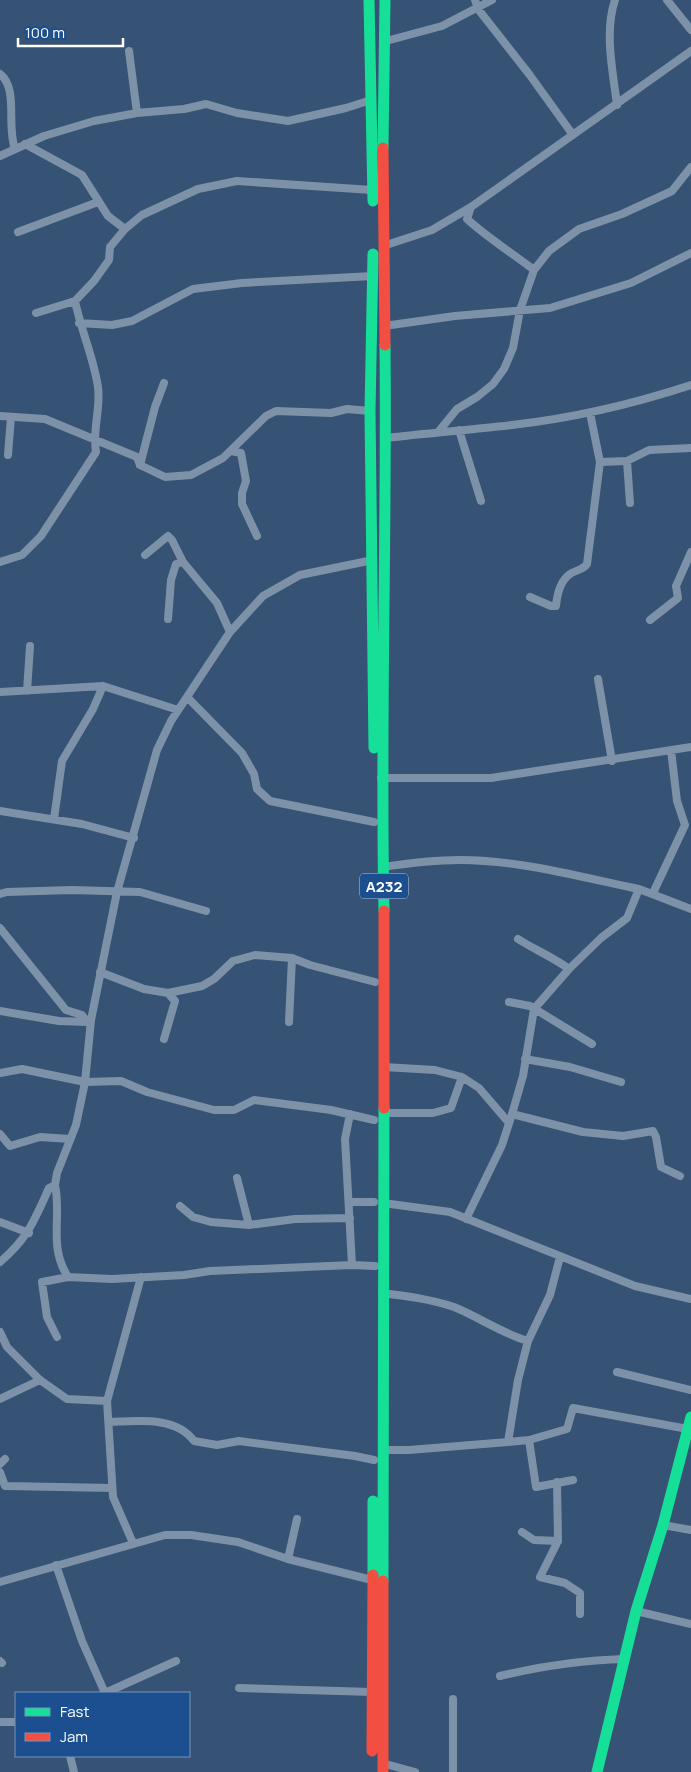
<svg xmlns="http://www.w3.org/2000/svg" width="691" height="1772" font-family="Manrope,sans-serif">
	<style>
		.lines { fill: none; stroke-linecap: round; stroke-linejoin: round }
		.street { stroke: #7d92a8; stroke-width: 8 }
		.fast { stroke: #16e098; stroke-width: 11 }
		.jam { stroke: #f24e42; stroke-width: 11 }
		.labels { text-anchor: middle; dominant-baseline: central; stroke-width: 4; stroke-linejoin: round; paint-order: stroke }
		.shield { fill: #1b4f8f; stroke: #bbcadd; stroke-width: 1 }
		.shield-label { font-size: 15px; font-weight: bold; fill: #fff }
	</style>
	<rect width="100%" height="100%" fill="#365274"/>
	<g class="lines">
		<path class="street" d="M475,0L478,9L529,74L573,135
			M615,0C604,32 613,72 617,105
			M667,0L691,30
			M386,41L442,26L492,0
			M129,51L137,113
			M0,74C19,89 6,126 15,149
			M25,144L82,175L108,216L125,229
			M0,156L44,136L94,121L137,113L184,109L206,104L237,113L288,121L346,108L371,100
			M471,207L467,219C488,238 512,253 534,270
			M18,232L98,202
			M383,246L432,230L471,207L691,51
			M36,313L75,301
			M79,323L112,325L132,321L193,289L242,283L373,276
			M384,326L455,316L550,308L631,283L691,253
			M0,416L45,419L137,457L140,465L165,477L191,475L223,458L266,416L276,411L331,413L347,409L370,411
			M459,430L481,501
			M439,431L457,409L477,397L493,384L504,369L513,348L520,310L534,270L549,251L579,229L622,214L672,191L691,167
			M386,438C428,433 470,430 512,425C573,418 633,404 691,385
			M231,451L241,453L246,481L242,493V504L257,536
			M8,455L11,417
			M627,461L630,503
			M600,462L627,461L649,450L691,448
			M140,465L155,407L164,383
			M145,555L168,536L172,540L183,562
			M0,562L22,555L41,536L96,452C92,430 101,409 98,387C94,359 81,330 75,301L94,281L109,260L110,247L125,229L142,215L198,189L237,181L372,190
			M530,597L551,606H556C557,595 560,581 570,574C576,570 583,570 587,564L600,462L590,413
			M168,619L171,580L176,564L183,562L217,603L230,632
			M650,620L678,598L676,586L691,552
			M598,679L612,761
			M27,691L30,646
			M0,692L103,686L178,710
			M188,698L242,753L254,774L257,789L270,801L374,822
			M381,778H491L691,747
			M0,811L82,824L134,838
			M54,819L62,761L93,709L103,686
			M383,867C409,863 434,860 460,860C520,860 580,877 639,889L627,918L601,938L569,969L534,1009L523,1076L512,1114L502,1145L466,1219
			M639,889L691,909
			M653,893L685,825L677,801L671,750
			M0,894L7,892L72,890L140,892L206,911
			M0,928L66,1010L82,1015L87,1022L91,1020
			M518,939C535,950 553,957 569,969
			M100,972L144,989L168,993L202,986L214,979L233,961L255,955L292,958L310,965L375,982
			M509,1002L530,1006L592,1044
			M0,1011L59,1021L87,1022
			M289,1022L292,958
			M164,1039L175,1001L168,993
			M525,1059L570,1067L621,1082
			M384,1067L435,1070L462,1077L451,1108L433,1113H384
			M0,1073L22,1069L85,1082L121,1081L147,1092L214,1110H234L254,1100L331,1110L374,1120
			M462,1077L479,1088L509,1123
			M350,1114L345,1139L352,1265
			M512,1114L583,1132L623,1136L653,1131L656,1137L661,1167L680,1176
			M0,1134L10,1146L40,1137L70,1139
			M237,1178L249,1225
			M55,1185C62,1218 48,1246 68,1277L112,1279L184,1275L210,1271L352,1265L375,1266
			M350,1202H374
			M383,1203L450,1212L635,1286L691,1299
			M180,1206L193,1217L211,1222L249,1225L295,1219L350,1218
			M0,1222L29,1233
			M0,1262C28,1238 34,1221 49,1188L55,1185L57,1173L76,1125L85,1082L91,1020L117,892L157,750L171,721L230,632L263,596L300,575L373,560
			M382,1293C406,1296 430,1299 454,1307C479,1317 501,1333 528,1341L550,1295L560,1257
			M0,1332L7,1347L40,1380L67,1399L107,1401
			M57,1337L47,1317L42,1282L68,1277
			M617,1372L691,1390
			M0,1399L40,1380
			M110,1422C138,1421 176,1416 194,1441L217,1445L239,1441L355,1456L374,1460
			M529,1440L536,1487L573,1480
			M508,1442L529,1440L567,1429L573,1408L688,1429
			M384,1450H409L508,1442L518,1380L528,1341
			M0,1464L5,1459
			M0,1472L5,1486L112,1488
			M557,1482L558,1541L540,1577L565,1583L580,1593V1614
			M663,1525L691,1530
			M522,1532L534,1540L558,1541
			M133,1543L113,1497L107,1401L141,1277
			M288,1559L297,1519
			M56,1565L82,1641L105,1693
			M0,1582L165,1535H191L238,1542L288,1559L372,1580
			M636,1611L691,1624
			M0,1661L2,1663
			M500,1676C542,1666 581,1660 624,1659
			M239,1688L372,1692
			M105,1693L176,1661
			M453,1699V1772
			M0,1722H16
			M70,1756L74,1772
			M382,1763L415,1772"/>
		<path class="fast" d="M369,0L373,201
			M383,148L385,0
			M373,254L370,411L374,748
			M384,911C380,722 387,534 385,345
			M373,1575V1501
			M383,1581L384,1108
			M597,1772L636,1611L663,1525L691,1417"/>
		<path class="jam" d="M383,148L385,345
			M384,1108V911
			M383,1581V1772
			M372,1751L373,1575"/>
	</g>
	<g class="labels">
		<rect class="shield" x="360" y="873.5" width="48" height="25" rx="4"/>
		<g class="shield-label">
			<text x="384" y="886">A232</text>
		</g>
	</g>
	<rect x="15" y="1692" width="175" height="65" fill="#1b4f8f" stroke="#7695bc"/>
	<rect x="25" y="1708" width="25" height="8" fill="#16e098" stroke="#7695bc"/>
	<text x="60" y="1717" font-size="15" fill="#ffffff">Fast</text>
	<rect x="25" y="1733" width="25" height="8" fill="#f24e42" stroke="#7695bc"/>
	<text x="60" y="1742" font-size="15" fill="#ffffff">Jam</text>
	<path d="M18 38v8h105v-8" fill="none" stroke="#ffffff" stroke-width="2.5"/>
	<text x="25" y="38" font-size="15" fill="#ffffff" stroke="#1b4f8f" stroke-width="4" paint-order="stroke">100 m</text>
</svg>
